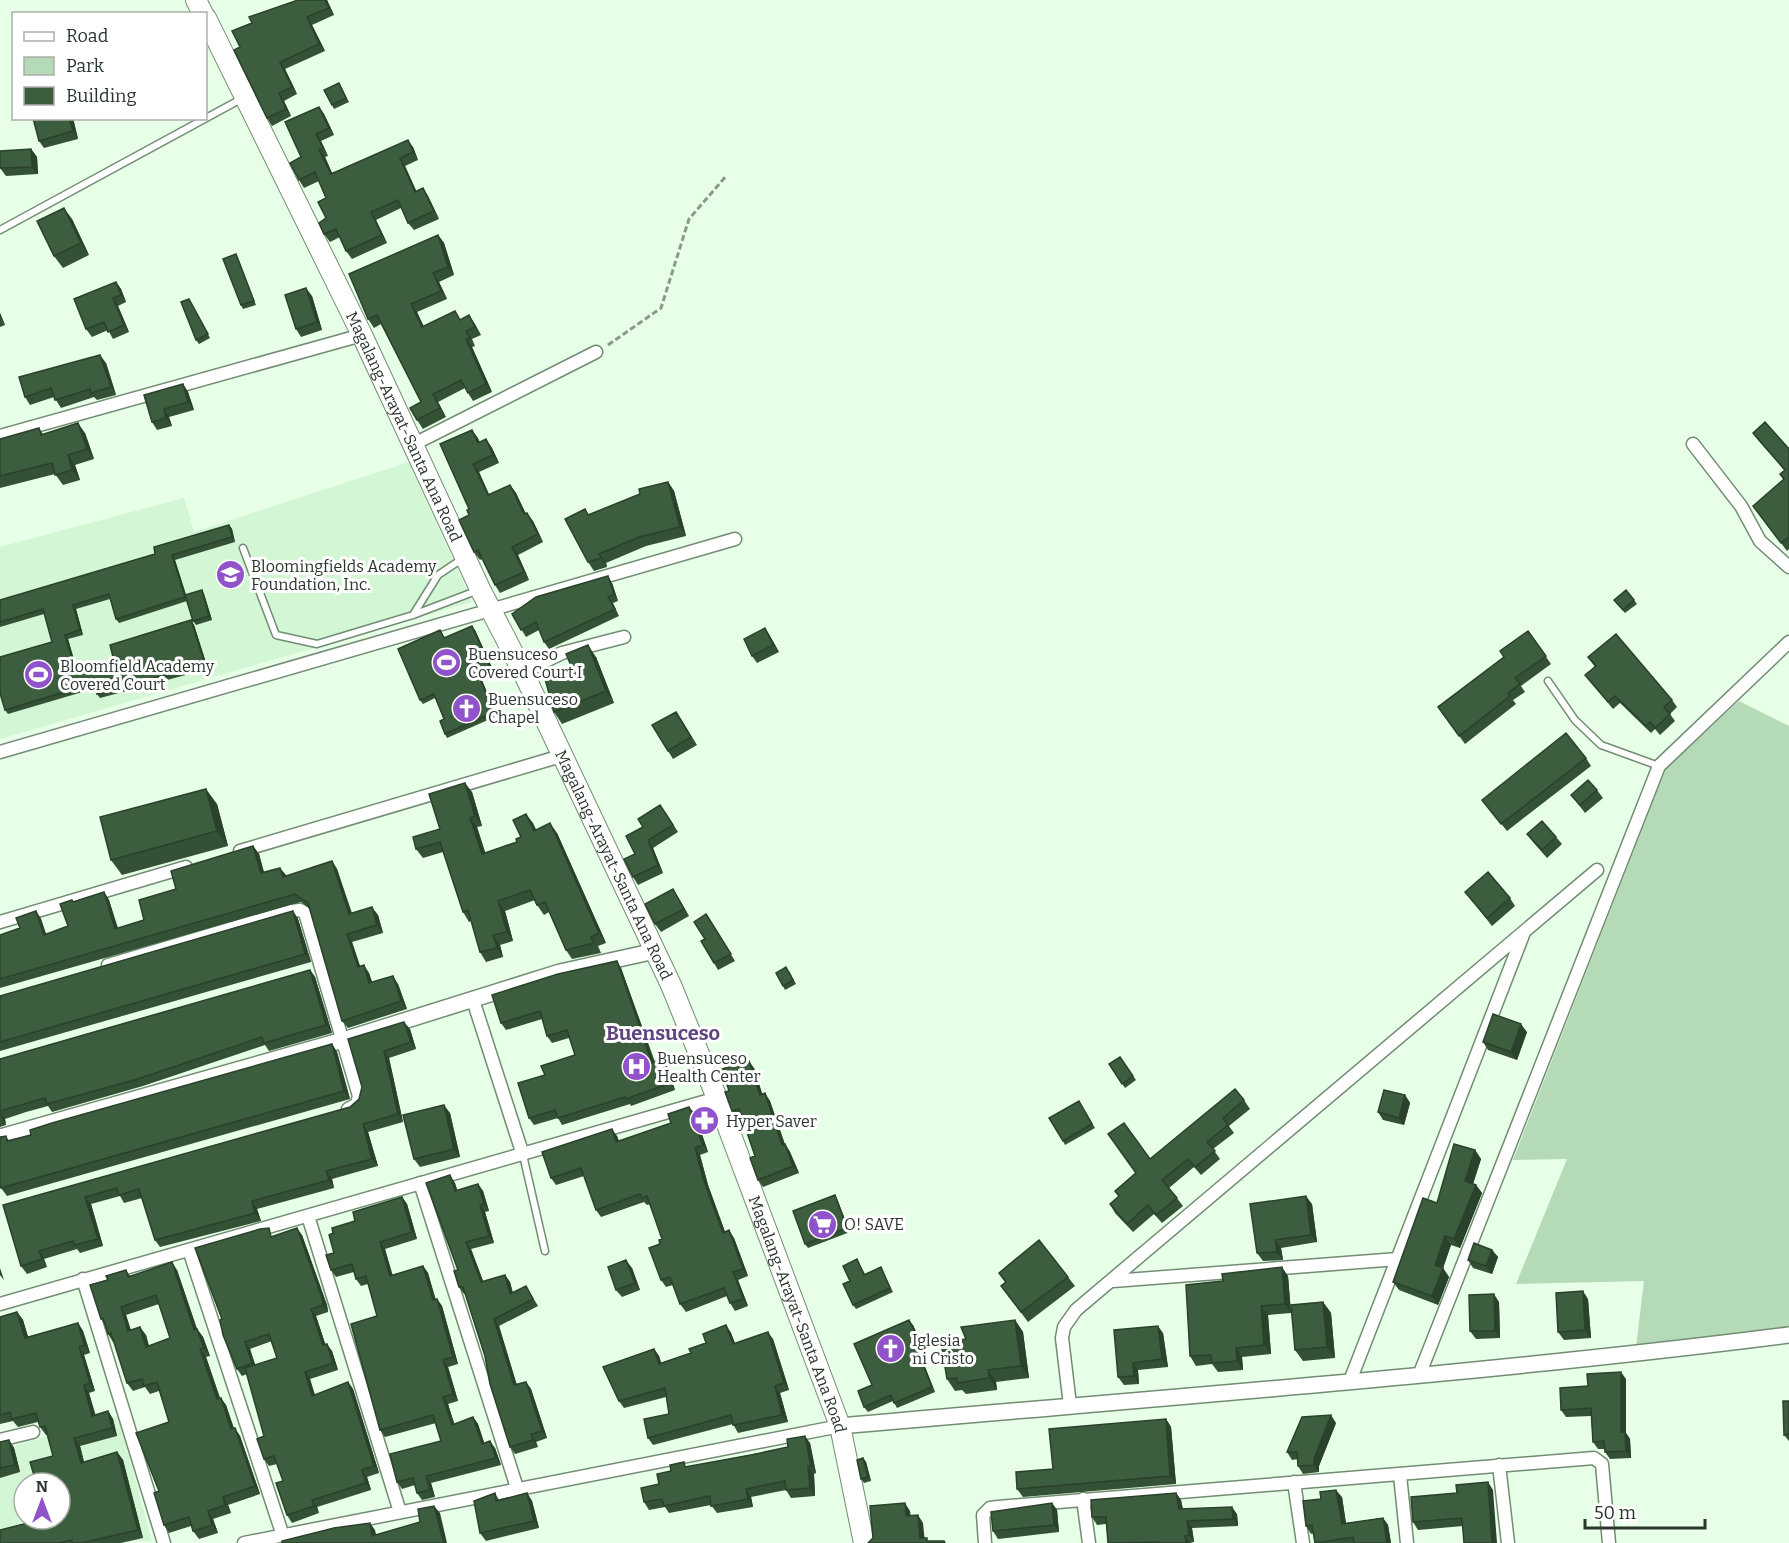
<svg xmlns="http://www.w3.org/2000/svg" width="1789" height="1543" font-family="Bitter,serif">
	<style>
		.built { fill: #d3f6d4; fill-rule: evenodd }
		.green { fill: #b5dab7 }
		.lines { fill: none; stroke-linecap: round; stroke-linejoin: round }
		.service-casing { stroke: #728c73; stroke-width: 9 }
		.minor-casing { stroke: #728c73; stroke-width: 15 }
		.tertiary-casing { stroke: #728c73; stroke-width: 18 }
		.primary-casing { stroke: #728c73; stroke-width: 22 }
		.path { stroke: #899a89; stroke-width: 3; stroke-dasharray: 6 3; stroke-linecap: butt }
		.service { stroke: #fff; stroke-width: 6 }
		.minor { stroke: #fff; stroke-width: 12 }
		.tertiary { stroke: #fff; stroke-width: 15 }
		.primary { stroke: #fff; stroke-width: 20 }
		.wall { fill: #345035; fill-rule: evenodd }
		.shaded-wall { fill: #2a412b }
		.building { fill: #3c5d3e; stroke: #2a412b; stroke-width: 1.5; fill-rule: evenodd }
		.labels { text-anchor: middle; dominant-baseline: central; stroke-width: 6; stroke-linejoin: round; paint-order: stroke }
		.street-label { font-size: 16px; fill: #2a352b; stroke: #fff }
		.poi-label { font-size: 16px; fill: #2a352b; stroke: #fff; text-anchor: start }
		.quarter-label { font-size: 20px; font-weight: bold; fill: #604480; stroke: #fff }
	</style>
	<rect width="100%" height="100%" fill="#e7fee7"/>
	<path class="built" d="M409,462L472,602L0,739V547L184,498L194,532Z
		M118,1416L152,1541L0,1543V1450ZM24,1483H60V1519H24Z"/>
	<path class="green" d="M1739,701L1789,726V1327L1636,1347L1644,1281L1516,1284L1567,1159L1513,1160L1666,768Z"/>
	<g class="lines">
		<defs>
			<path id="service" d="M0,230L243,98
				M243,548L276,635L317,644L413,615L476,591
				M413,615L438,575L462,559
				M1548,681L1575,720L1601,745L1659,766
				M523,1155L545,1251"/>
			<path id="minor" d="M0,436L362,335
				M414,444L596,352
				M1693,444L1741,506L1760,541L1789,567
				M523,672L562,653L624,637
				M0,752L735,539
				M240,851L561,756
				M0,922L186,867
				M108,965L290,911L300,910L305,913L359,1096L357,1104L348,1109
				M473,1000L523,1155
				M420,1183L517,1488
				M308,1216L400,1512
				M189,1250L283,1536
				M83,1279L164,1543
				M1113,1281L1398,1259
				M0,1304L717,1098
				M1420,1373L1659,766L1789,642
				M1350,1381L1523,935
				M1070,1405L1062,1338L1064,1327L1076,1310L1597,870
				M0,1440L33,1432
				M1499,1465L1508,1543
				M1400,1475L1407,1543
				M1294,1482L1303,1543
				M1083,1499L1089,1543
				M244,1543L840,1426
				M985,1543L983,1515L990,1508L998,1507L1594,1458L1602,1464L1609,1543"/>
			<path id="tertiary" d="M0,1137L343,1040L560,972L655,951
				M840,1426C1156,1398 1474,1375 1789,1335"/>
			<g id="primary">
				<path d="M196,0L203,14"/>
				<path id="s1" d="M206,18L362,335L480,589L523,672L671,985L717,1098L840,1426L864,1543"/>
			</g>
		</defs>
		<use href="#service" class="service-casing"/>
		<use href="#minor" class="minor-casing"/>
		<use href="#tertiary" class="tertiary-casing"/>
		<use href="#primary" class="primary-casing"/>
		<path class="path" d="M608,345L661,308L689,219L727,175"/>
		<use href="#service" class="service"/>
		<use href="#minor" class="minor"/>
		<use href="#tertiary" class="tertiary"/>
		<use href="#primary" class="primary"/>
	</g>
	<path class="wall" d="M327,0L334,15L312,25L325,51L285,69L297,94L284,101L291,116L272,126L267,118L240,47Z
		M339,83L349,102L334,109L332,105Z
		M319,107L324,114L334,135L321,141L328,156L325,157L332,173L413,147L418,160L405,166L416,191L423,188L428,196L439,219L414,230L408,223L401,208L376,220L387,243L352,259L346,251L340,237L330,242L324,234L326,198L319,181L304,188L299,180L301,157Z
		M33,118H73L78,139L44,148L39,141Z
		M31,149L37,157L38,174L6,176L0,168Z
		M72,219L89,255L63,268L54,256Z
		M438,235L444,243L454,275L439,282L447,299L417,312L423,326L461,320L469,315L481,335L472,339L475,346L472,347L492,392L473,401L465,388L438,402L446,417L423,429L417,420L421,402L381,324L374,328L368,319Z
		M238,258L256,305L243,309L241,305Z
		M116,282L121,289L126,302L118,306L129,332L113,339L108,330L92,337L86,329Z
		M312,296L322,330L301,337L296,329Z
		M189,299L210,338L199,344L196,340Z
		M0,313L5,325L0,327Z
		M106,363L116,395L97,400L94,397L61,408L54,397L30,405L25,397Z
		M183,384L188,392L194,410L169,417L172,426L157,430L152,422Z
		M39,428L43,434L85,433L94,459L75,465L80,480L63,485L55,474L0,488V439Z
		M472,430L480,442L486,439L492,448L499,463L479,472L489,495L510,485L516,493L525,513L533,521L543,542L518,555L529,580L500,593L495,585L482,559L480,560L474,552L469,515Z
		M1753,433L1789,449V549L1787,551L1759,514L1784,480L1780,474L1785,471L1758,440Z
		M668,482L674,491L686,536L646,546L606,563L607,567L594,571L588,562L585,509L589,515L640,494Z
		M229,525L232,529L235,542L175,560L186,595L204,594L212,620L196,625L193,621L187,601L119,623L116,619L110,599L76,609L83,635L68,639L77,671L114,661L191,620L194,625L208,669L100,698L97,694L96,688L8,714L5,710L52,642L44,614L0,627V600L155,554Z
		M612,583L618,601L613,603L619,616L549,649L544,642L539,630L526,637L512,614Z
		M1634,600L1637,604L1625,613L1617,604Z
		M765,628L770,636L779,652L757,663L752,656Z
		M440,630L445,638L475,630L494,672L481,678L497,716L447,738L445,734L444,719L435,698L423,704L420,700Z
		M1528,631L1551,664L1521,686L1525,692L1513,700L1516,704L1465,744L1438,707L1504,657Z
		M596,657L614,703L562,724L554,712L572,668Z
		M1588,657L1672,700L1677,707L1670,714L1675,721L1660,735L1655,729L1651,733L1620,703L1613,709L1585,675L1595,667Z
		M681,719L697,745L673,759L668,751Z
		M1586,758L1591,766L1507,831L1482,800Z
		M1597,790L1603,798L1585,813L1571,795Z
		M472,792L482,826L477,827L485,853L517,842L521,837L526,814L536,830L557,833L606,943L598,946L601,953L572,959L566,950L549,912L544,915L537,905L535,900L505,911L513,941L500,945L503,957L486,962L480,952L471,921L469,922L463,912L443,852L423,858L416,849L440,829Z
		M217,804L228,846L122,875L111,860Z
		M666,813L678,832L653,848L663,873L638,885L633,877L635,854L643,827Z
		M1527,834L1556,837L1562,844L1547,858L1533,842Z
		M253,846L259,854L264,872L286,875V876L332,861L337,869L352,913L378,915L383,933L352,942L360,966L369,973L372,982L398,984L407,1009L348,1028L342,1021L309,908L301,902L0,988V935L20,928L36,911L41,919L46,934L68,926L72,900L74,902L104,892L109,900L118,928L144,920L176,889Z
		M673,889L689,916L661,932L655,924Z
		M1465,892L1510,898L1515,906L1492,926Z
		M293,911L298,919L311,962L0,1051V996Z
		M706,914L735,961L718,970L714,963L705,939Z
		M621,968L655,1062L662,1059L667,1066L675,1090L631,1106L630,1104L562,1125L558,1118L534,1125L529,1118L545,1075L575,1055L569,1038L552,1043L547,1036L542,1019L506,1030L501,1023Z
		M310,970L315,977L332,1033L269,1051L265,1045L143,1086L52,1112L48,1106L26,1112L5,1119L6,1125L0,1127V1059Z
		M789,971L796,984L785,990L783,986Z
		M410,1029L416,1049L389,1058L403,1122L368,1132L378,1166L332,1179L334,1188L257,1209L261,1221L160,1247L155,1240L142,1198L124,1203L120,1196L91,1204L103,1246L80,1253L77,1249L44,1259L47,1267L27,1274L21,1266L3,1205L350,1107L359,1099L362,1087L348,1039Z
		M1527,1032L1517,1060L1488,1050L1483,1042Z
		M332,1044L337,1052L350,1099L7,1196L1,1188L6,1136L9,1141Z
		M1120,1057L1136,1080L1125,1088L1109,1064Z
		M754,1068L762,1094L770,1101L785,1144L790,1152L799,1173L763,1187L758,1180L755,1156L742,1117L738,1119L732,1111L729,1091Z
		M1405,1095L1410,1103L1404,1125L1383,1120L1378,1112Z
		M1244,1100L1250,1109L1229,1126L1234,1133L1213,1149L1220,1159L1201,1175L1194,1167L1169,1188L1183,1206L1162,1223L1154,1214L1133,1232L1115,1213L1110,1204L1119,1197L1115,1191L1150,1159Z
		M1079,1101L1095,1128L1065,1145L1063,1141Z
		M689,1107L695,1114L708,1152L700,1155L708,1185L725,1232L734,1238L748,1276L738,1280L748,1306L735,1311L730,1303L727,1296L686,1312L680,1304L673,1285L666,1287L661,1280L660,1244L662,1239L650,1204L647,1205L644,1202L601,1217L596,1210L584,1176L556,1185L551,1178L617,1136L619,1141L671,1123Z
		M450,1113L460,1157L420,1167L414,1159Z
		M1475,1150L1481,1159L1473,1184L1476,1185L1482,1193L1460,1248L1451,1245L1443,1268L1449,1277L1438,1305L1399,1290L1393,1282L1437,1203Z
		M455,1183L457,1191L478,1184L483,1191L489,1211L485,1212L494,1243L471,1249L483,1281L505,1275L510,1282L513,1293L526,1286L538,1306L499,1326L517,1385L526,1382L531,1389L547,1438L536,1442L538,1447L515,1454L510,1447L485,1356L465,1294H464L459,1287Z
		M402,1197L407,1204L417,1239L385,1249L392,1275L423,1266L428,1273L435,1299H437L442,1306L458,1364L448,1367L458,1401L448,1404L454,1424L473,1417L478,1424L484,1443L495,1448L501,1465L431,1483L435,1497L422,1500L417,1493L415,1485L402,1489L397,1482L441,1441L436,1423L385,1437L380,1430L377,1316L368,1284L361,1286L356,1279L354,1272L336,1277L331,1270L334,1253L333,1233Z
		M837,1199L850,1232L808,1248L805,1244Z
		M1312,1204L1317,1242L1281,1248L1283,1260L1263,1261L1257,1253Z
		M302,1235L327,1305L328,1312L316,1316L325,1344L332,1351L338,1370L310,1379L315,1395L348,1382L353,1389L379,1473L367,1477L371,1490L317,1507L319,1513L292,1523L287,1515L283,1481L277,1464L269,1466L264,1459V1436L247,1374L242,1376L237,1369L222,1319L274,1236ZM272,1341L277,1358L255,1365L250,1349Z
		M1492,1250L1498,1257L1492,1274L1473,1268L1468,1260Z
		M857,1259L865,1274L881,1267L893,1292L856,1309L853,1305L850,1281Z
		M632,1268L640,1290L622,1297L616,1290Z
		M126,1270L130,1276L177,1270L197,1329L203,1337L210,1356L206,1357L220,1398L226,1405L234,1428L240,1436L260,1494L228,1505L231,1513L213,1519L218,1533L199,1539L193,1531L191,1526L169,1533L164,1525L159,1491L169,1422L159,1391L150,1394L145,1387L133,1391L127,1383L114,1342H113L108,1334L105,1325L101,1319L108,1280ZM159,1304L170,1338L149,1346L146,1335L131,1330L126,1315Z
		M999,1273L1068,1277L1075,1286L1028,1322L1001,1286L1005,1282Z
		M1288,1276L1291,1313L1268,1315L1271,1354L1242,1357L1243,1370L1218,1372L1212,1364L1196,1366L1190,1356Z
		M1588,1299L1591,1338L1564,1340L1558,1332Z
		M1323,1302L1331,1313L1335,1358L1303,1361L1295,1350Z
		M1499,1302L1500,1338L1476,1339L1470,1331Z
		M17,1312L23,1320L28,1338L78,1323L83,1331L90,1353L84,1355L95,1391L89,1393L95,1415L108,1411L113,1419L117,1436L80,1446L84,1462L117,1452L123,1460L143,1538L121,1543H0L60,1519V1483H37L36,1482L53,1456L47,1435H46L40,1427L38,1422L18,1427L13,1421L0,1424V1317Z
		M1015,1320L1023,1332L1029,1378L996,1382L997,1390L966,1394L962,1390L955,1391L947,1379L966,1339Z
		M726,1325L731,1333L735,1343L773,1339L789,1390L780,1393L788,1422L738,1433L733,1424L653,1445L648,1438L669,1414L666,1397L624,1408L619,1401L654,1349L659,1356L661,1363L691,1353L706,1343Z
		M913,1325L924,1350L919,1352L935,1392L897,1408L893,1401L868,1412L864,1407L872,1385Z
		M1163,1333L1168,1367L1138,1370L1139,1384L1124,1385L1118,1377Z
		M1626,1379V1433L1630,1439L1631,1458L1610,1459L1605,1452V1449H1598L1593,1442L1591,1416L1566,1417L1561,1410L1588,1386Z
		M1789,1401V1441L1784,1435Z
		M1166,1419L1171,1427L1176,1484L1023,1497L1017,1489L1053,1469Z
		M1336,1423L1319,1466V1472L1303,1474L1298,1466V1459L1292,1460L1287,1452Z
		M9,1440L14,1448L20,1472L0,1478V1442Z
		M810,1443L816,1473L814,1474L815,1496L791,1498L786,1490L751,1497L753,1507L717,1513L711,1505L669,1513L665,1507L649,1510L644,1502L659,1484L687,1467Z
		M863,1458L866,1462L871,1481L864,1483L861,1479Z
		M1493,1490L1463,1526L1418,1530L1413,1522Z
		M495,1493L499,1500L527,1493L532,1501L539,1528L486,1541L480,1533Z
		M1176,1493L1181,1500L1183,1509L1237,1514L1238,1526L1192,1528L1194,1542L1190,1543H1108L1106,1524L1097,1525L1092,1517Z
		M1342,1497L1346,1523L1383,1518L1388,1525L1391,1543H1315L1314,1533L1311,1534L1306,1526Z
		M1052,1503L1057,1510L1059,1532L998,1539L993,1531Z"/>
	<path class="shaded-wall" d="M325,0H327L334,15L329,8Z
		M307,17L312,25L325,51L319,44Z
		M280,62L285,69L297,94L292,87Z
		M279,93L284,101L291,116L286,109Z
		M319,107L324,114L334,135L329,128Z
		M69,118H73L78,139L73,131Z
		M316,134L321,141L328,156L323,148Z
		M408,140L413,147L418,160L413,152Z
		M31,149L37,157L38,174L32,167Z
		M319,150L325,157L336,182L331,174Z
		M400,158L405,166L420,199L415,192Z
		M423,188L428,196L439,219L434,211Z
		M64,208L72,219L89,255L81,243Z
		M371,212L376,220L387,243L382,235Z
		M438,235L444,243L454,275L448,267Z
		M433,273L439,282L447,299L441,291Z
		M116,282L121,289L126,302L121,295Z
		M306,288L312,296L322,330L317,322Z
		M113,298L118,306L129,332L124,325Z
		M411,304L417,312L428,335L422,327Z
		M0,313L5,325L0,317Z
		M469,315L475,324L481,335L475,327Z
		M466,339L472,347L492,392L486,384Z
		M100,355L106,363L116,395L111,387Z
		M183,384L188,392L194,410L188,402Z
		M433,394L438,402L446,417L440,408Z
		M164,409L169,417L172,426L166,418Z
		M78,423L85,433L94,459L87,449Z
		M472,430L478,438L483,451L478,443Z
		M486,439L492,448L499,463L493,455Z
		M68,455L75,465L80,480L72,470Z
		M473,464L479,472L493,503L488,495Z
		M668,482L674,491L686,536L680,527Z
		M510,485L516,493L530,522L524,514Z
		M527,513L533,521L543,542L538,534Z
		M229,525L232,529L235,542L232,537Z
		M512,547L518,555L529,580L524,572Z
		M599,554L606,563L607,567L601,558Z
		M172,555L175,560L188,601L185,597Z
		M608,576L612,583L618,601L614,594Z
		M202,590L204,594L212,620L209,616Z
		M73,605L76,609L83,635L80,630Z
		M191,620L194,625L208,669L205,664Z
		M472,626L475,630L494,672L491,669Z
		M765,628L770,636L779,652L773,645Z
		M65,635L68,639L79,676L76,672Z
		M588,645L596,657L614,703L606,691Z
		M478,674L481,678L497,716L494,712Z
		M465,783L472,792L482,826L475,816Z
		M206,789L217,804L228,846L217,831Z
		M526,814L533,823L541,840L534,831Z
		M470,818L477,827L489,864L482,854Z
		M550,823L557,833L606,943L599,933Z
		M648,840L653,848L663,873L658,865Z
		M253,846L259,854L266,881L261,873Z
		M332,861L337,869L354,922L349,914Z
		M280,868L286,875L288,885L283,877Z
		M673,889L678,897L689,916L684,909Z
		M104,892L109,900L120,937L115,929Z
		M498,901L505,911L513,941L507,932Z
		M372,907L378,915L383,933L377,925Z
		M36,911L41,919L49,943L44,935Z
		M293,911L298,919L311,962L305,954Z
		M347,934L352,942L363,975L358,967Z
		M493,935L500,945L503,957L497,948Z
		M617,961L621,968L657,1070L652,1063Z
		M364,965L369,973L375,991L369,983Z
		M310,970L315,977L332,1033L326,1025Z
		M393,976L398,984L407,1009L401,1001Z
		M404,1022L410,1029L416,1049L411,1042Z
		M1521,1024L1527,1032L1517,1060L1511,1052Z
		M332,1044L337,1052L350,1099L344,1091Z
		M384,1051L389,1058L403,1122L398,1114Z
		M662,1059L667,1066L675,1090L670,1083Z
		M749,1061L754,1068L765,1102L760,1095Z
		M765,1093L770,1101L787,1153L782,1145Z
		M1405,1095L1410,1103L1404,1125L1399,1118Z
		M444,1105L450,1113L460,1157L454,1149Z
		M689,1107L695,1114L708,1152L703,1145Z
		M0,1112L5,1119L6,1125L1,1117Z
		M363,1124L368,1132L378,1166L372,1159Z
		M612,1129L617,1136L621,1149L616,1142Z
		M785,1144L790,1152L799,1173L793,1166Z
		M695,1148L700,1155L708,1185L728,1240L723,1233L703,1178Z
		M1475,1150L1481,1159L1471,1190L1465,1181Z
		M326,1171L332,1179L334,1188L329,1180Z
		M450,1175L455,1183L460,1198L455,1191Z
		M478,1184L483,1191L489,1211L484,1204Z
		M1476,1185L1482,1193L1460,1248L1454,1239Z
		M835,1195L837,1199L850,1232L847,1228Z
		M1306,1196L1312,1204L1317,1242L1311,1235Z
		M85,1197L91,1204L103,1246L98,1239Z
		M402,1197L407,1204L417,1239L412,1232Z
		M252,1201L257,1209L261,1221L255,1213Z
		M480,1205L485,1212L494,1243L489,1236Z
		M297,1228L302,1235L327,1305L328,1312L323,1305Z
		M729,1230L734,1238L748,1276L743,1269Z
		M1445,1236L1451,1245L1443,1268L1449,1277L1438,1305L1432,1296L1435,1265Z
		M1275,1240L1281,1248L1283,1260L1277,1252Z
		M380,1242L385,1249L395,1283L390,1276Z
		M466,1242L471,1249L486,1289L481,1282Z
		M1492,1250L1498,1257L1492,1274L1486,1266Z
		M39,1251L44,1259L47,1267L42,1259Z
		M626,1260L632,1268L640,1290L635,1283Z
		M172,1262L177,1270L200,1338L194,1330Z
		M423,1266L428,1273L438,1307L433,1300Z
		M1282,1267L1288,1276L1291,1313L1285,1304Z
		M0,1268L4,1280L0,1275Z
		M733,1272L738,1280L748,1306L743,1299Z
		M505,1275L510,1282L515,1302L510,1294Z
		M1583,1291L1588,1299L1591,1338L1585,1330Z
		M1494,1294L1499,1302L1500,1338L1495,1331Z
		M437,1299L442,1306L458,1364L453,1357Z
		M1323,1302L1331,1313L1335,1358L1327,1347Z
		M1261,1306L1268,1315L1271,1354L1264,1345Z
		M121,1307L126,1315L133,1339L128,1331Z
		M311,1309L316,1316L328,1352L323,1345Z
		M17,1312L23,1320L31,1346L25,1338Z
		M494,1319L499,1326L519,1393L514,1385Z
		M909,1320L913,1325L924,1350L920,1345Z
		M1015,1320L1023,1332L1029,1378L1021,1366Z
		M78,1323L83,1331L90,1353L84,1345Z
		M726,1325L731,1333L738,1352L733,1344Z
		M1158,1326L1163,1333L1168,1367L1162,1359Z
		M140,1327L146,1335L151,1355L146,1347Z
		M197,1329L203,1337L210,1356L204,1348Z
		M768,1332L773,1339L789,1390L784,1383Z
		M245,1342L250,1349L257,1370L252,1363Z
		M327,1344L332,1351L338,1370L333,1363Z
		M79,1347L84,1355L95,1391L90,1383Z
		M916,1347L919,1352L935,1392L932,1387Z
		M1236,1348L1242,1357L1243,1370L1237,1361Z
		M200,1349L206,1357L223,1407L217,1399Z
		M654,1349L659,1356L664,1372L659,1364Z
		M443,1360L448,1367L458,1401L453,1394Z
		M1133,1363L1138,1370L1139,1384L1134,1376Z
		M988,1370L996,1382L997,1390L989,1378Z
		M305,1372L310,1379L317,1403L312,1396Z
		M1621,1372L1626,1379V1433L1630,1439L1631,1458L1626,1451L1621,1432Z
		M348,1382L353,1389L379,1473L374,1466Z
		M526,1382L531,1389L547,1438L542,1431Z
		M84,1385L89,1393L98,1423L92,1416Z
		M775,1386L780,1393L788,1422L782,1415Z
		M443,1397L448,1404L457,1432L452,1425Z
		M221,1398L226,1405L236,1437L231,1429Z
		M108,1411L113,1419L117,1436L112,1428Z
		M1331,1415L1336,1423L1319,1466V1472L1314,1465V1459Z
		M473,1417L478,1424L487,1451L482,1444Z
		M1166,1419L1171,1427L1176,1484L1170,1476Z
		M235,1428L240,1436L260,1494L255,1486Z
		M531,1434L536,1442L538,1447L533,1440Z
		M805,1436L810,1443L816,1473L811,1466Z
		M74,1438L80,1446L86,1470L81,1463Z
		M9,1440L14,1448L20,1472L15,1465Z
		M490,1441L495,1448L501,1465L496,1458Z
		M117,1452L123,1460L143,1538L138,1530Z
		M863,1458L866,1462L871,1481L868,1477Z
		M808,1466L814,1474L815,1496L810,1488Z
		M362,1470L367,1477L371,1490L366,1483Z
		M426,1476L431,1483L435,1497L430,1490Z
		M1488,1482L1493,1490L1497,1543H1492Z
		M746,1489L751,1497L753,1507L748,1499Z
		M1336,1490L1342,1497L1347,1531L1342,1524Z
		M527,1493L532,1501L539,1528L534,1521Z
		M1176,1493L1181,1500L1184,1516L1179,1509Z
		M223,1497L228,1505L231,1513L225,1505Z
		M312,1500L317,1507L319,1513L314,1506Z
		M905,1503L910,1511L912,1524L906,1516Z
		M1052,1503L1057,1510L1059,1532L1054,1525Z
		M434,1506L440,1513L447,1543H444Z
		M1232,1507L1237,1514L1238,1526L1233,1519Z
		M208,1511L213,1519L218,1533L212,1525Z
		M918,1515L923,1523L925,1543L920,1538Z
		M1383,1518L1388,1525L1391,1543H1387Z
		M1187,1521L1192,1528L1194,1542L1189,1535Z
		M370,1523L375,1530L378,1543L372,1536Z
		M1185,1536L1190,1543H1186Z"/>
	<path class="building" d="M298,0H325L329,8L307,17L319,44L280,62L292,87L279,93L286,109L267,118L234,50L240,47L232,31L252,23L249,17Z
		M339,83L346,98L332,105L324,90Z
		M319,107L329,128L316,134L323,148L319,150L331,174L408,140L413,152L400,158L415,192L423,188L434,211L408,223L398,200L371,212L382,235L346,251L336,229L324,234L319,223L326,218L318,202L326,198L315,172L299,180L290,163L301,157L285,122Z
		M33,118H69L73,131L39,141Z
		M31,149L32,167L0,168V151Z
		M64,208L81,243L54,256L37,221Z
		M438,235L448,267L433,273L441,291L411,304L422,327L455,311L460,320L469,315L475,327L466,331L470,338L466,339L486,384L468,393L461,380L433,394L440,408L417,420L410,408L421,402L377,315L368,319L349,274Z
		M236,254L254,301L241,305L223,259Z
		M116,282L121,295L113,298L124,325L108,332L104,322L86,329L74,299Z
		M306,288L317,322L296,329L285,295Z
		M189,299L208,334L196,340L181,302Z
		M100,355L111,387L91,393L90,389L55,400L51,388L25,397L19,377Z
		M183,384L188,402L164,409L166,418L152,422L144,395Z
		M1765,422L1789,449V537L1781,543L1753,506L1784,479L1780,474L1785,470L1753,433Z
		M78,423L87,449L68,455L72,470L55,475L52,463L0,476V439L39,428L41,435Z
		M472,430L478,443L486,439L493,455L473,464L488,495L510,485L524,514L527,513L538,534L512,547L524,572L495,585L478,550L474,552L459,520L469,515L467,510L469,509L440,444Z
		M668,482L680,527L639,537L599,554L601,558L588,562L565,519L585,509L588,515L640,494L639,489Z
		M229,525L232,537L172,555L185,597L116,619L109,594L73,605L80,630L65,635L76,672L114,661L110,645L191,620L205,664L97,694L94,683L5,710L0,693V657L52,642L43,609L0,622V600L155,554L154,547Z
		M608,576L614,594L608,597L615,609L544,642L536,622L521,630L512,614L536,597Z
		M202,590L209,616L193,621L185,595Z
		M1626,590L1634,600L1623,610L1614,600Z
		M472,626L491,669L478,674L494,712L445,734L440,721L444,719L434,694L420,700L398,649L440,630L444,638Z
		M765,628L773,645L752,656L744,639Z
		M1528,631L1546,656L1515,678L1520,684L1508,693L1510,696L1459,736L1438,707L1504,657L1500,651Z
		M1616,634L1672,700L1664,707L1670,714L1655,728L1650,722L1646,726L1615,696L1608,702L1585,675L1596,666L1588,657Z
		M588,645L606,691L554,712L545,679L572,668L566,654Z
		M676,712L691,737L668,751L652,725Z
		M1566,733L1586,758L1501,824L1482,800Z
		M1588,780L1597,790L1580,805L1571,795Z
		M465,783L475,816L470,818L482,854L517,842L516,839L521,837L513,820L526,814L534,831L550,823L599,933L591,937L594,943L566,950L545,902L537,905L530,890L498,901L507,932L493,935L497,948L480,952L468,910L463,912L440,842L416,849L413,837L440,829L429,794Z
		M206,789L217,831L111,860L100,817Z
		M660,805L673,825L648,840L658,865L633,877L624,859L635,854L626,836L643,827L638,819Z
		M1542,821L1556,837L1542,850L1527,834Z
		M253,846L261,873L280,868L283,877L332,861L349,914L372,907L377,925L347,934L358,967L364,965L369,983L393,976L401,1001L342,1021L308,903L295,894L0,979V935L20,928L16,918L36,911L44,935L68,926L60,904L72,900L73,902L104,892L115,929L144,920L139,900L176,889L171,871Z
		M1488,872L1510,898L1487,918L1465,892Z
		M673,889L684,909L655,924L645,904Z
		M293,911L305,954L0,1042V996Z
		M706,914L731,954L714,963L701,941L705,939L694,922Z
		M617,961L652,1063L662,1059L670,1083L626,1099L625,1097L558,1118L555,1110L529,1118L518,1083L545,1075L541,1066L575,1055L567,1030L547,1036L540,1011L501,1023L492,995L558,974Z
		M786,967L793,980L783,986L776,973Z
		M310,970L326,1025L264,1043L262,1037L138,1079L47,1104L45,1098L0,1111V1059Z
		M1493,1014L1521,1024L1511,1052L1483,1042Z
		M404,1022L411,1042L384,1051L398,1114L363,1124L372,1159L326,1171L329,1180L252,1201L255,1213L155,1240L139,1189L119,1195L117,1188L85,1197L98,1239L75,1245L73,1241L39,1251L42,1259L21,1266L3,1205L350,1107L359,1099L362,1087L348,1039Z
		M332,1044L344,1091L1,1188L0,1185V1137L6,1136L7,1141L31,1135L30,1130L52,1123Z
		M1120,1057L1133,1076L1122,1084L1109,1064Z
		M749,1061L760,1095L765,1093L782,1145L785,1144L793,1166L758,1180L750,1158L755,1156L739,1109L732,1111L725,1092L729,1091L722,1069Z
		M1235,1089L1244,1100L1223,1118L1228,1125L1207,1142L1215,1151L1195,1167L1188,1159L1162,1180L1177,1198L1156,1215L1148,1205L1127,1224L1110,1204L1119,1196L1115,1191L1136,1173L1108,1134L1124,1123L1150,1159Z
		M1384,1090L1405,1095L1399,1118L1378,1112Z
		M1079,1101L1092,1124L1063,1141L1049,1118Z
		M444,1105L454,1149L414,1159L403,1115Z
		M689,1107L703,1145L695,1148L703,1178L723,1233L729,1230L743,1269L733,1272L743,1299L730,1303L724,1288L680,1304L670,1277L661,1280L649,1248L660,1244L659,1240L662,1239L647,1196L642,1198L640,1194L596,1210L581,1168L551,1178L542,1152L612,1129L616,1142L671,1123L668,1114Z
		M1454,1144L1475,1150L1465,1181L1476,1185L1454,1239L1445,1236L1435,1265L1443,1268L1432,1296L1393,1282L1423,1198L1437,1203Z
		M450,1175L455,1191L478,1184L484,1204L480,1205L489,1236L466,1242L481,1282L505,1275L510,1294L526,1286L533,1299L494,1319L514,1385L526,1382L542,1431L531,1434L533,1440L510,1447L490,1384L485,1356L463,1287H459L454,1271L458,1270L426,1183Z
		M835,1195L847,1228L805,1244L793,1211Z
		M1306,1196L1311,1235L1275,1240L1277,1252L1257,1253L1250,1204Z
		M402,1197L412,1232L380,1242L390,1276L423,1266L433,1300L437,1299L453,1357L443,1360L453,1394L443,1397L452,1425L473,1417L482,1444L490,1441L496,1458L426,1476L430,1490L417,1493L413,1478L397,1482L390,1454L441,1441L433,1415L380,1430L351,1324L377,1316L366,1276L356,1279L352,1264L331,1270L326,1255L334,1253L329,1235L333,1233L332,1228L355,1221L353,1212Z
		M269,1228L271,1237L297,1228L322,1298L323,1305L311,1309L323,1345L327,1344L333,1363L305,1372L312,1396L348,1382L374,1466L362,1470L366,1483L312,1500L314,1506L287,1515L276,1483L283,1481L274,1456L264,1459L257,1439L264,1436L245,1368L277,1358L269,1334L245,1342L252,1363L237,1369L223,1335L220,1320L222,1319L195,1248L260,1229Z
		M1039,1240L1068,1277L1021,1312L1001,1286L1006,1282L999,1273Z
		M1474,1243L1492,1250L1486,1266L1468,1260Z
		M857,1259L864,1275L881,1267L890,1288L853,1305L843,1284L850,1281L843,1266Z
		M626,1260L635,1283L616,1290L608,1267Z
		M172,1262L194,1330L197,1329L204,1348L200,1349L217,1399L221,1398L231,1429L235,1428L255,1486L223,1497L225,1505L208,1511L212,1525L193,1531L189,1517L164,1525L154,1493L159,1491L136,1433L169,1422L157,1382L144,1386L142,1379L127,1383L111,1333L108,1334L103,1318L101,1319L90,1285L108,1280L106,1276L126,1270L128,1277ZM156,1295L170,1338L146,1347L140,1327L128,1331L121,1307Z
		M1282,1267L1285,1304L1261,1306L1264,1345L1236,1348L1237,1361L1212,1363L1211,1355L1190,1356L1186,1285L1223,1281L1222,1274Z
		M1583,1291L1585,1330L1558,1332L1556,1293Z
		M1494,1294L1495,1331H1470L1469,1295Z
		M1323,1302L1327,1347L1295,1350L1291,1305Z
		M17,1312L25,1338L78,1323L84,1345L79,1347L90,1383L84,1385L92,1416L108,1411L112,1428L74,1438L81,1463L117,1452L138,1530L81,1543H72V1540L58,1543H0V1530L44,1519H60V1483H41V1480L36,1482L30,1462L53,1456L45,1426L40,1427L36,1413L12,1419L10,1412L0,1415V1317Z
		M909,1320L920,1345L916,1347L932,1387L894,1403L891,1395L864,1407L858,1391L872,1385L854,1344Z
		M1015,1320L1021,1366L988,1370L989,1378L957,1383V1378L947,1379L941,1343L966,1339L961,1327Z
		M726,1325L733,1344L768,1332L784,1383L775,1386L782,1415L733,1425L731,1415L648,1438L644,1419L669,1414L665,1388L619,1401L603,1367L654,1349L659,1364L691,1353L689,1349L706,1343L703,1334Z
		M1158,1326L1162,1359L1133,1363L1134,1376L1118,1377L1114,1330Z
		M1621,1372V1432H1625L1626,1451L1605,1452L1604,1441L1593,1442L1591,1408L1561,1410L1560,1388L1588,1386L1587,1374Z
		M1783,1401H1789V1434L1784,1435Z
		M1331,1415L1314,1459V1465L1298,1466L1297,1452H1287L1302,1417Z
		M1166,1419L1170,1476L1017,1489L1016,1472L1053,1469L1049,1429Z
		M805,1436L811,1466H808L810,1488L786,1490L785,1481L746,1489L748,1499L711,1506L710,1496L664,1506L662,1499L644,1502L641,1488L659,1484L657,1474L671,1471L670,1465L684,1462L685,1467L751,1455L788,1447L787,1439Z
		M9,1440L15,1465L0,1468V1442Z
		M863,1458L868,1477L861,1479L857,1460Z
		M1488,1482L1492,1543H1464L1462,1518L1413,1522L1411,1497L1457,1493L1456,1485Z
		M1336,1490L1342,1524L1383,1518L1387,1543H1354L1353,1537L1315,1543L1312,1525L1306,1526L1303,1501L1321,1499L1320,1492Z
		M495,1493L496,1501L527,1493L534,1521L480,1533L474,1501Z
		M1176,1493L1179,1509L1232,1507L1233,1519L1187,1521L1189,1535L1185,1536L1186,1543H1159V1542L1108,1543L1106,1517H1092L1091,1500Z
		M905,1503L906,1516L918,1515L920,1538H927V1541H944L945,1543H868L873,1538L870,1506Z
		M1052,1503L1054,1525L993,1531L991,1512Z
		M434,1506L444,1543H282V1541L334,1528L370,1523L372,1536L420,1522L418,1509Z"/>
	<defs>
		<symbol id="school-disc" viewBox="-11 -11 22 22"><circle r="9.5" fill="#9053ca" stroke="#fff"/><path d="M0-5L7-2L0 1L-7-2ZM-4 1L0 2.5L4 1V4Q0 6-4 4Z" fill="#fff"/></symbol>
		<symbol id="stadium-disc" viewBox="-11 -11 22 22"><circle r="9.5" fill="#9053ca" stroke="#fff"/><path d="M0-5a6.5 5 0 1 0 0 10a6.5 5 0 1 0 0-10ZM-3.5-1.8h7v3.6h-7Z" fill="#fff"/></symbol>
		<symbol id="church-disc" viewBox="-11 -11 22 22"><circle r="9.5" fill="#9053ca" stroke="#fff"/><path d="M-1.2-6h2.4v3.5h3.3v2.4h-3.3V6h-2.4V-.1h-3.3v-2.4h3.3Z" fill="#fff"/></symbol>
		<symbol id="hospital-disc" viewBox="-11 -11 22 22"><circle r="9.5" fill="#9053ca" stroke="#fff"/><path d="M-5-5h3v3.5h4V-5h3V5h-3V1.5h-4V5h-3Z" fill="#fff"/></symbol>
		<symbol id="pharmacy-disc" viewBox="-11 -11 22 22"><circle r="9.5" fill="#9053ca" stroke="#fff"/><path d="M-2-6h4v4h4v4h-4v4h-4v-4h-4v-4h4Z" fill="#fff"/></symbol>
		<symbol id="supermarket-disc" viewBox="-11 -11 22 22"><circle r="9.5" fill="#9053ca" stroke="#fff"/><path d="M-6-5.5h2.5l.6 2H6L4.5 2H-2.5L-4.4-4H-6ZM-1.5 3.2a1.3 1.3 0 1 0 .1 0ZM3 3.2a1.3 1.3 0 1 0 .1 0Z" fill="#fff"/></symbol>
	</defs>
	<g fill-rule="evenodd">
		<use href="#school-disc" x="214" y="558" width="33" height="33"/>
		<use href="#stadium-disc" x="430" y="646" width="33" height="33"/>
		<use href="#stadium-disc" x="22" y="658" width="33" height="33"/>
		<use href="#church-disc" x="450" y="692" width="33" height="33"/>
		<use href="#hospital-disc" x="620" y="1050" width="33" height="33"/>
		<use href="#pharmacy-disc" x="688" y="1104" width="33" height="33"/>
		<use href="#supermarket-disc" x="806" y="1208" width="33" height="33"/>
		<use href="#church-disc" x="874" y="1332" width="33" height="33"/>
	</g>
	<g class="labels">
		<g class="street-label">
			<text stroke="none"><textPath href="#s1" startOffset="454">Magalang-Arayat-Santa Ana Road</textPath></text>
			<text stroke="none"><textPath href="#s1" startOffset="940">Magalang-Arayat-Santa Ana Road</textPath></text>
			<text stroke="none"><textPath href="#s1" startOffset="1426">Magalang-Arayat-Santa Ana Road</textPath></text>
		</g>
		<g class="poi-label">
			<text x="251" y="566">Bloomingfields Academy<tspan x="251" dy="18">Foundation, Inc.</tspan></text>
			<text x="468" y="654">Buensuceso<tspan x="468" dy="18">Covered Court I</tspan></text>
			<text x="60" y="666">Bloomfield Academy<tspan x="60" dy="18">Covered Court</tspan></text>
			<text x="488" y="699">Buensuceso<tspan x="488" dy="18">Chapel</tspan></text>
			<text x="657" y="1058">Buensuceso<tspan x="657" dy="18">Health Center</tspan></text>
			<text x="726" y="1121">Hyper Saver</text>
			<text x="844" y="1224">O! SAVE</text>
			<text x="912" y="1340">Iglesia<tspan x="912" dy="18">ni Cristo</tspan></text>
		</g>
		<g class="quarter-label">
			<text x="663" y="1033">Buensuceso</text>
		</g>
	</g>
	<rect x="12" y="12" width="195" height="108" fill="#ffffff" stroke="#aaaeaa" stroke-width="1.5"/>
	<rect x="24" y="32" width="30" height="9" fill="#ffffff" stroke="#aaaeaa" stroke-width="1.5"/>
	<text x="66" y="42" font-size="18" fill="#2a352b">Road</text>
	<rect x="24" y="57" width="30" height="18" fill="#b5dab7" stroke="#aaaeaa" stroke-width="1.5"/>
	<text x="66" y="72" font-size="18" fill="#2a352b">Park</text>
	<rect x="24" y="87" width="30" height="18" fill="#3c5d3e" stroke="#aaaeaa" stroke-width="1.5"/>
	<text x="66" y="102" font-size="18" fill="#2a352b">Building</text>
	<g transform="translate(42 1501)"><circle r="28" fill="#ffffff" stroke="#aaaeaa" stroke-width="1.5"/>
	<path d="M0-4.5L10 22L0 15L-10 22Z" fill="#9053ca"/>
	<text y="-9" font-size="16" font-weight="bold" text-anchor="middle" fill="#2a352b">N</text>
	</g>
	<path d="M1585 1519v9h120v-9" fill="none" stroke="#2a352b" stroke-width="3"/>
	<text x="1594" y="1519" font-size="18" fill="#2a352b" stroke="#ffffff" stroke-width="4.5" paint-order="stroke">50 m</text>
</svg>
